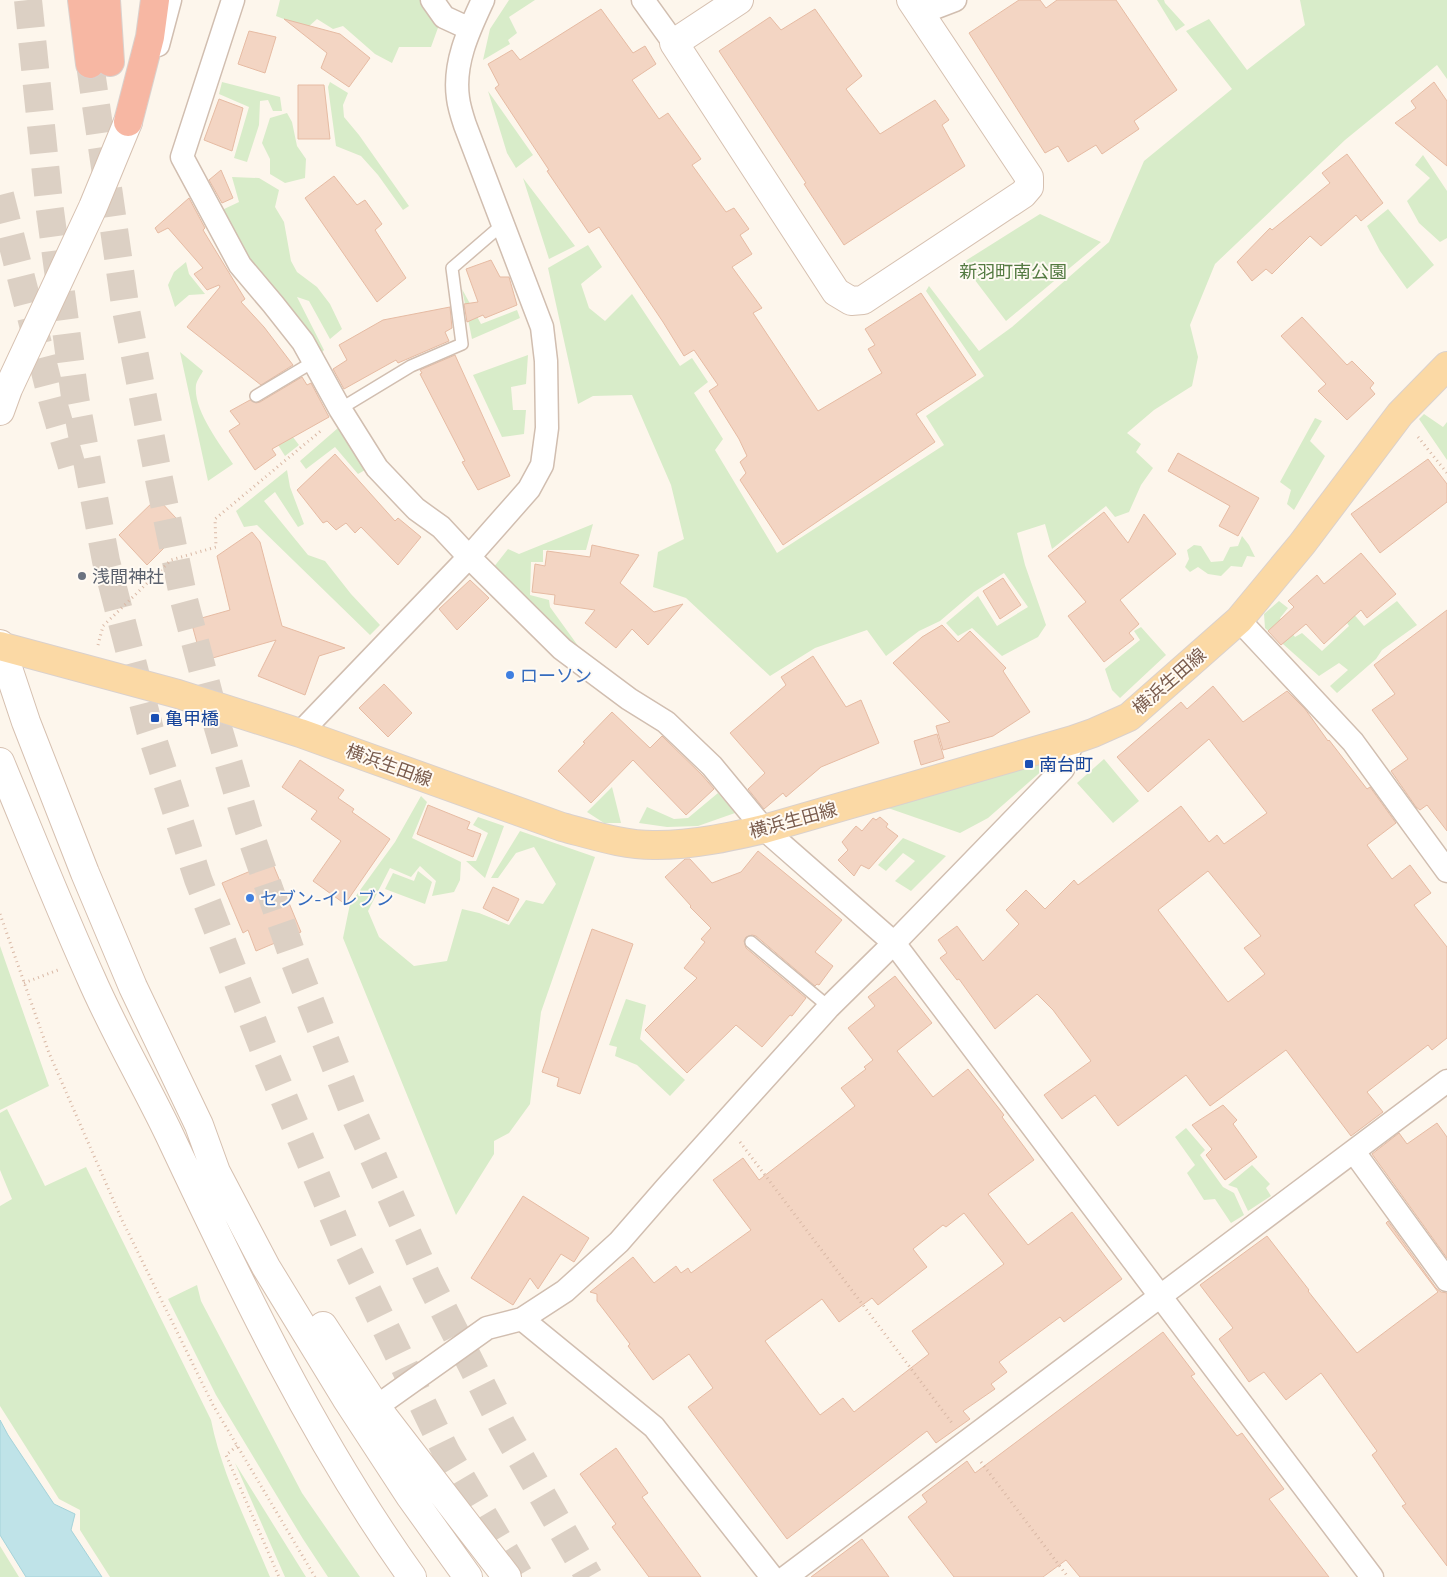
<svg xmlns="http://www.w3.org/2000/svg" width="1447" height="1577" font-family="Mulish,'Noto Sans JP',sans-serif">
	<style>
		.green { fill: #d8ecc9 }
		.water { fill: #bfe3e8; stroke: #a5d3da }
		.building { fill: #f3d5c3; stroke: #e6bba3; fill-rule: evenodd }
		.lines { fill: none; stroke-linecap: round; stroke-linejoin: round }
		.highway-tunnel { stroke: #dcd0c4; stroke-width: 28; stroke-dasharray: 28 14; stroke-linecap: butt }
		.lane-casing { stroke: #d1beb0; stroke-width: 14 }
		.street-casing { stroke: #d1beb0; stroke-width: 25 }
		.secondary-casing { stroke: #d6c0b0; stroke-width: 30 }
		.primary-casing { stroke: #dad1cd; stroke-width: 30 }
		.highway-casing { stroke: #dad1cd; stroke-width: 30 }
		.path { stroke: #d9b8a5; stroke-width: 3; stroke-dasharray: 1 4; stroke-linecap: butt }
		.lane { stroke: #fff; stroke-width: 11 }
		.street { stroke: #fff; stroke-width: 22 }
		.secondary { stroke: #fff; stroke-width: 28 }
		.primary { stroke: #fbd9a5; stroke-width: 28 }
		.highway { stroke: #f7b7a3; stroke-width: 28 }
		.worship-dot { fill: #6b7280; stroke: #fffaf3; stroke-width: 2 }
		.shop-dot { fill: #3f7fe0; stroke: #fffaf3; stroke-width: 2 }
		.transit-dot { fill: #1a4fb4; stroke: #fffaf3; stroke-width: 2 }
		.labels { text-anchor: middle; dominant-baseline: central; stroke-width: 4; stroke-linejoin: round; paint-order: stroke }
		.park-label { font-size: 18px; fill: #537a41; stroke: #fffaf3 }
		.worship-label { font-size: 18px; fill: #5b616d; stroke: #fffaf3; text-anchor: start }
		.shop-label { font-size: 18px; fill: #366cbe; stroke: #fffaf3; text-anchor: start }
		.street-label { font-size: 18px; fill: #7a5c4d; stroke: #fffaf3 }
		.transit-label { font-size: 18px; fill: #164399; stroke: #fffaf3; text-anchor: start }
	</style>
	<rect width="100%" height="100%" fill="#fdf6ec"/>
	<path class="green" d="M280,0H422L439,25L431,47H399L392,63L375,54L343,26L333,29L317,19L307,28L276,16Z
		M509,0H535L509,17L517,33L508,40L510,44L483,60L490,29Z
		M1157,0H1164L1165,3L1185,25L1176,31Z
		M1300,0H1447V79L1437,65L1345,140L1215,264L1190,325L1198,357L1192,386L1154,410L1127,433L1141,444L1136,452L1153,468L1141,485L1129,512L1115,517L1106,506L1052,549L1045,524L1017,533L1025,565L1046,625L1038,637L1002,656L972,628L958,636L946,623L978,596L997,626L1028,607L1004,573L974,592L940,621L919,631L886,656L867,630L815,648L770,676L686,598L653,587L658,552L684,539L671,485L632,395L593,396L578,404L548,268L588,245L602,267L581,284L589,308L605,321L632,294L680,366L692,358L708,382L694,393L723,439L715,450L777,553L944,445L926,416L984,376L926,291L929,286L979,351L1012,327L1109,242L1144,161L1232,89L1186,31L1209,19L1247,70L1305,25Z
		M222,82L280,97L282,111H273L268,100L260,101L259,125L247,162L234,158L249,107L219,94Z
		M330,82L348,93L343,105L344,117L359,135L409,206L403,210L378,175L361,156L336,146L328,87Z
		M488,91L533,155L516,168L507,153Z
		M287,113L292,122L297,146L306,159L305,178L285,183L270,174V159L262,143L270,118Z
		M1423,155L1447,191V238L1440,242L1419,223L1407,201L1430,178L1415,165Z
		M232,177L259,178L279,190L275,207L284,222L291,261L297,272L317,287L330,304L342,329L330,339L309,301L297,297L324,350L318,356L243,256L222,210L239,202Z
		M523,178L575,246L549,259Z
		M1388,209L1434,265L1407,289L1380,251L1367,226Z
		M1040,214L1101,242L1006,321L962,263Z
		M186,262L189,274L205,294L189,295L175,307L168,285L174,272Z
		M462,289L481,324L517,310L520,318L472,339Z
		M180,352L203,371C201,375 197,380 196,385C193,410 220,444 233,464L208,481Z
		M528,355L526,384L511,387L513,410H526L524,434L502,437L473,375Z
		M1424,414L1443,427L1447,422V460L1419,419Z
		M276,415L299,445L285,456L260,416Z
		M1315,418L1322,421L1310,441L1325,456L1294,510L1287,504L1291,490L1280,482Z
		M338,428L365,470L358,474L335,447L306,469L300,461Z
		M287,470L290,487L304,524L298,527L275,492L264,501L308,555L325,561L351,594L380,625L370,635L257,525L244,527L236,511Z
		M593,524L586,550H543V562H531L530,595L549,600L550,607L589,661L493,568L508,549L519,554Z
		M1242,536L1249,545L1255,557L1247,556L1242,567L1231,566L1221,576L1208,574L1198,567L1190,572L1185,567L1189,559L1187,550L1194,545L1201,546L1211,562L1223,561L1230,547L1238,546Z
		M1279,601L1288,608L1280,618L1295,637L1302,633L1322,651L1349,626L1344,618L1351,611L1364,626L1397,601L1417,625L1382,650L1376,659L1337,693L1330,686L1348,670L1339,663L1319,676L1265,628L1264,614Z
		M1141,627L1166,655L1120,698L1112,690L1105,669L1140,640L1134,631Z
		M1104,759L1139,801L1113,823L1077,783Z
		M1041,761L1045,768L988,818L960,833L888,808Z
		M612,787L621,823H604L587,812Z
		M718,793L735,813L698,826L667,827L639,823L647,807L674,819L688,818Z
		M421,796L427,802L412,838L461,862L460,880L454,892L432,896L436,881L420,866L411,877L390,868L368,911L379,937L414,966L447,961L462,909L479,913L509,925L526,900L543,904L556,884L534,847L516,853L498,878H491L520,831L595,857L541,1012L530,1104L509,1133L494,1141V1154L456,1215L343,938L350,904L395,842Z
		M478,817L504,826L485,878L466,861H476L488,833L473,825Z
		M903,838L946,856L911,891L895,881L915,861L903,853L886,871L878,865Z
		M418,871L432,882L425,904L385,889L393,873L414,881Z
		M0,946L49,1086L0,1110Z
		M626,999L646,1005L640,1039L685,1080L670,1096L637,1065L615,1056L617,1047L609,1045Z
		M7,1109L45,1186L86,1167L211,1420C222,1475 249,1526 270,1577H110L80,1530V1510L59,1499L0,1406V1206L12,1199L0,1170V1113Z
		M1186,1128L1205,1150L1200,1155L1223,1187L1234,1193L1244,1215L1231,1223L1215,1199L1204,1200L1187,1173L1195,1165L1175,1137Z
		M1252,1165L1270,1184L1266,1188L1271,1196L1248,1211L1237,1188L1228,1185Z
		M197,1285L201,1301L302,1493L360,1577H328L303,1539L216,1395L168,1299Z
		M235,1463L306,1577H285Z
		M0,1546L19,1577H0Z"/>
	<path class="water" d="M0,1420L8,1435L54,1504L75,1514L71,1530L102,1577H26L0,1535Z"/>
	<path class="building" d="M1019,0H1040L1046,8L1057,0H1116L1177,90L1134,121L1139,129L1102,154L1096,145L1068,162L1058,146L1045,153L969,33Z
		M601,9L633,53L645,46L656,64L632,80L659,119L668,113L701,159L692,165L726,212L734,208L749,229L740,235L752,254L732,267L762,308L753,313L818,411L882,373L868,349L875,345L865,329L921,293L976,375L916,414L935,442L783,545L740,480L746,473L740,462L747,456L739,439L709,391L718,385L694,350L684,356L663,322L599,227L589,233L547,171L549,170L495,88L499,85L488,64L512,50L520,60Z
		M815,9L862,76L846,89L880,134L935,100L949,120L942,125L965,166L844,245L804,184L806,183L719,51L770,17L781,30Z
		M284,19L340,34L370,58L349,87L321,68L327,53Z
		M249,31L276,37L265,73L238,64Z
		M1434,82L1447,101V166L1395,123L1416,108L1411,101Z
		M298,85H324L330,139H298Z
		M219,99L243,108L232,151L204,140Z
		M1347,154L1383,203L1361,221L1356,215L1321,246L1310,236L1272,274L1266,269L1252,281L1237,262L1270,228L1272,230L1330,183L1322,173Z
		M221,170L233,198L222,203L209,180Z
		M334,176L357,205L365,200L382,224L375,230L406,278L377,302L305,198Z
		M189,198L205,228L203,230L245,299L241,302L264,327L293,365L261,385L187,327L220,287L219,285L207,290L194,274L203,268L168,228L158,233L155,228Z
		M491,260L500,277H509L517,305L485,318L483,315L467,322L464,304L478,302L466,269Z
		M450,307L452,328L445,332L449,341L398,363L396,360L344,389L333,369L347,360L339,345L383,320Z
		M1302,317L1347,365L1352,361L1374,383L1370,388L1375,394L1347,420L1318,391L1326,384L1281,336Z
		M455,355L510,476L478,490L462,462L465,461L420,374L422,373L420,370Z
		M302,377L307,385L311,383L329,417L272,449L276,455L255,470L229,431L240,424L230,411L250,400L256,403L260,402Z
		M1178,453L1259,498L1238,536L1219,526L1230,506L1168,471Z
		M335,454L395,521L398,518L421,537L398,565L361,527L355,533L346,523L336,530L327,521L323,523L297,490Z
		M1428,459L1447,484V502L1380,553L1351,514Z
		M157,498L176,518L172,522L181,531L147,565L119,535Z
		M1104,512L1128,543L1144,514L1176,554L1120,600L1139,624L1129,633L1134,639L1104,662L1068,616L1086,602L1048,556Z
		M252,532L260,542L282,626L345,648L319,656L305,695L258,676L276,640L202,661L191,621L230,610L217,556Z
		M592,545L639,555L620,583L654,612L683,604L648,645L632,629L616,648L585,623L595,610L554,604L555,595L532,592L535,564L545,566L547,551L590,557Z
		M1361,553L1396,594L1367,618L1361,610L1324,644L1306,624L1281,645L1268,631L1294,607L1288,601L1317,575L1324,584Z
		M1003,578L1021,605L1000,619L983,591Z
		M470,580L489,598L457,630L439,609Z
		M1447,610V831L1427,805L1420,810L1416,807L1391,771L1408,759L1372,710L1395,694L1374,665Z
		M942,625L958,642L970,631L1006,668L1003,671L1030,712L993,736L943,750L936,726L950,722L893,663L922,637Z
		M813,656L846,707L861,700L879,743L821,767L786,797L783,793L764,809L748,789L765,773L730,733L786,685L781,677Z
		M384,684L412,713L388,737L359,708Z
		M1213,686L1243,722L1287,691L1305,709L1328,741L1329,740L1367,789L1370,787L1396,823L1367,845L1392,879L1410,865L1431,893L1414,905L1447,947V1038L1432,1050L1428,1045L1367,1092L1383,1112L1351,1136L1286,1050L1210,1106L1186,1075L1118,1126L1095,1095L1062,1119L1044,1095L1091,1061L1053,1010L1037,994L995,1029L959,979L957,980L940,958L947,953L938,940L957,926L983,961L1019,924L1006,910L1026,890L1045,909L1074,880L1078,885L1181,806L1209,842L1217,835L1224,844L1267,813L1209,739L1148,792L1117,757L1181,702L1187,709ZM1208,871L1261,936L1244,948L1265,974L1228,1002L1158,910Z
		M612,712L650,748L662,736L702,775L714,789L686,815L633,760L591,803L558,771L585,743L583,742Z
		M937,734L944,758L921,765L914,741Z
		M300,760L344,790L338,798L354,809L352,812L390,839L345,904L313,881L341,841L311,819L317,811L282,787Z
		M428,805L470,822L467,829L481,834L473,857L417,834Z
		M880,817L888,824L886,827L898,836L869,869L861,865L854,876L838,860L848,850L842,842L856,826L862,831L873,818L876,820Z
		M758,851L842,920L815,952L833,966L819,985L817,984L815,986L756,936L752,935L746,937L744,941L746,948L806,998L792,1016L790,1015L762,1047L736,1025L687,1073L645,1030L697,978L684,968L705,942L701,939L711,928L690,907L691,906L665,877L685,859H690L712,883L741,872Z
		M272,862L301,932L256,951L248,930L243,933L222,883Z
		M493,887L519,899L508,921L483,908Z
		M592,929L633,944L580,1094L557,1086L559,1078L542,1072Z
		M895,976L932,1023L897,1051L933,1097L968,1069L1004,1115L1002,1117L1034,1160L988,1194L1028,1245L1072,1212L1122,1279L1064,1322L1060,1317L999,1362L1007,1372L991,1384L995,1389L963,1411L970,1419L936,1443L927,1431L787,1539L688,1407L713,1388L689,1354L653,1380L628,1346L630,1344L597,1301V1294L590,1292L633,1257L654,1283L676,1266L681,1273L688,1268L691,1273L751,1230L713,1180L743,1158L759,1180L855,1106L841,1088L866,1069L864,1067L873,1060L848,1028L875,1006L868,997ZM964,1213L1004,1264L912,1331L929,1354L854,1412L843,1398L820,1415L765,1341L822,1299L839,1322L872,1298L878,1305L927,1267L913,1249L943,1225L946,1227Z
		M1223,1105L1237,1120L1233,1124L1257,1157L1225,1180L1206,1155L1212,1149L1192,1125Z
		M1437,1123L1447,1137V1258L1372,1154L1399,1133L1407,1144Z
		M523,1196L589,1238L574,1262L561,1254L538,1289L530,1278L513,1305L471,1278Z
		M1388,1221L1436,1288L1441,1292L1447,1293V1566L1402,1506L1406,1504L1372,1455L1377,1451L1321,1373L1286,1400L1264,1372L1249,1382L1219,1339L1233,1328L1200,1285L1267,1236L1309,1290L1308,1291L1357,1353L1438,1292L1386,1223Z
		M1163,1332L1195,1374L1191,1376L1237,1436L1242,1433L1284,1489L1269,1499L1329,1577H1080L1066,1560L1043,1577H954L908,1517L927,1502L922,1495L967,1461L975,1473Z
		M616,1448L648,1493L642,1497L701,1577H649L612,1527L616,1524L580,1474Z
		M862,1539L889,1577H811Z"/>
	<g class="lines">
		<path class="highway-tunnel" d="M28,0L49,203L75,397L106,561L150,730L198,879L267,1058L346,1247L446,1452L520,1577
			M90,64L125,305L160,484L184,600L216,721L247,825L294,960L356,1119L428,1279L503,1427L589,1577
			M0,195L52,399L73,470"/>
		<defs>
			<path id="lane" d="M256,396L313,362
				M340,409L411,366L462,344L452,268L503,224
				M751,942L829,1007"/>
			<path id="street" d="M233,0L182,157L240,265L273,304L303,342L340,409L377,468L416,509L441,527L469,557L562,649L629,699L666,722L712,766L764,829L894,943L1372,1577
				M432,0L444,17L470,29
				M643,0L674,43
				M921,13L955,0
				M158,45L170,0
				M1239,620L1353,742L1447,871
				M300,733L469,557L529,489L542,465L547,428L546,361L542,327L465,125C462,116 459,107 458,98C453,63 469,30 483,0
				M1354,1152L1447,1280
				M522,1319L654,1427L772,1577
				M376,1407L487,1328L522,1319L565,1291L619,1242L666,1188L829,1007L894,943L1063,769L1073,740
				M786,1577L1447,1081"/>
			<path id="secondary" d="M739,0L674,43L836,292L851,301L863,300L1023,194L1029,187V177L911,0
				M0,411L8,389L93,207L128,122
				M0,644L26,722L85,873L133,987L199,1125L216,1172L266,1267L346,1398L410,1496L468,1577
				M0,762C30,834 59,907 91,978C114,1031 144,1082 169,1134C241,1287 314,1440 412,1577
				M323,1326L376,1407L507,1577"/>
			<path id="primary" d="M0,646L178,694L300,733L562,827C593,835 625,846 657,845C694,845 729,837 764,829L1073,740L1093,733L1129,717L1239,620L1302,544L1400,414L1447,366"/>
			<path id="highway" d="M82,0L90,64
				M106,0L110,62
				M128,122L150,37L155,0"/>
		</defs>
		<use href="#lane" class="lane-casing"/>
		<use href="#street" class="street-casing"/>
		<use href="#secondary" class="secondary-casing"/>
		<use href="#primary" class="primary-casing"/>
		<use href="#highway" class="highway-casing"/>
		<path class="path" d="M1418,437L1447,473
			M98,645L103,626L171,560L216,547L215,519L323,429
			M0,914L49,1053L122,1220L213,1405L315,1577
			M24,983L58,970
			M740,1142L952,1423
			M237,1446L226,1455L279,1577
			M981,1462L1068,1577"/>
		<use href="#lane" class="lane"/>
		<use href="#street" class="street"/>
		<use href="#secondary" class="secondary"/>
		<use href="#primary" class="primary"/>
		<use href="#highway" class="highway"/>
	</g>
	<circle class="worship-dot" cx="82" cy="576" r="5"/>
	<g class="shop-dot">
		<circle cx="510" cy="675" r="5"/>
		<circle cx="250" cy="898" r="5"/>
	</g>
	<g class="transit-dot">
		<rect x="150" y="713" width="10" height="10" rx="2.5"/>
		<rect x="1024" y="759" width="10" height="10" rx="2.5"/>
	</g>
	<g class="labels">
		<g class="park-label">
			<text x="1013" y="271">新羽町南公園</text>
		</g>
		<g class="worship-label">
			<text x="92" y="576">浅間神社</text>
		</g>
		<g class="shop-label">
			<text x="520" y="675">ローソン</text>
			<text x="260" y="898">セブン-イレブン</text>
		</g>
		<g class="street-label">
			<text transform="translate(1169 681) rotate(-41)">横浜生田線</text>
			<text transform="translate(389 765) rotate(20)">横浜生田線</text>
			<text transform="translate(793 820) rotate(-15)">横浜生田線</text>
		</g>
		<g class="transit-label">
			<text x="165" y="718">亀甲橋</text>
			<text x="1039" y="764">南台町</text>
		</g>
	</g>
</svg>
